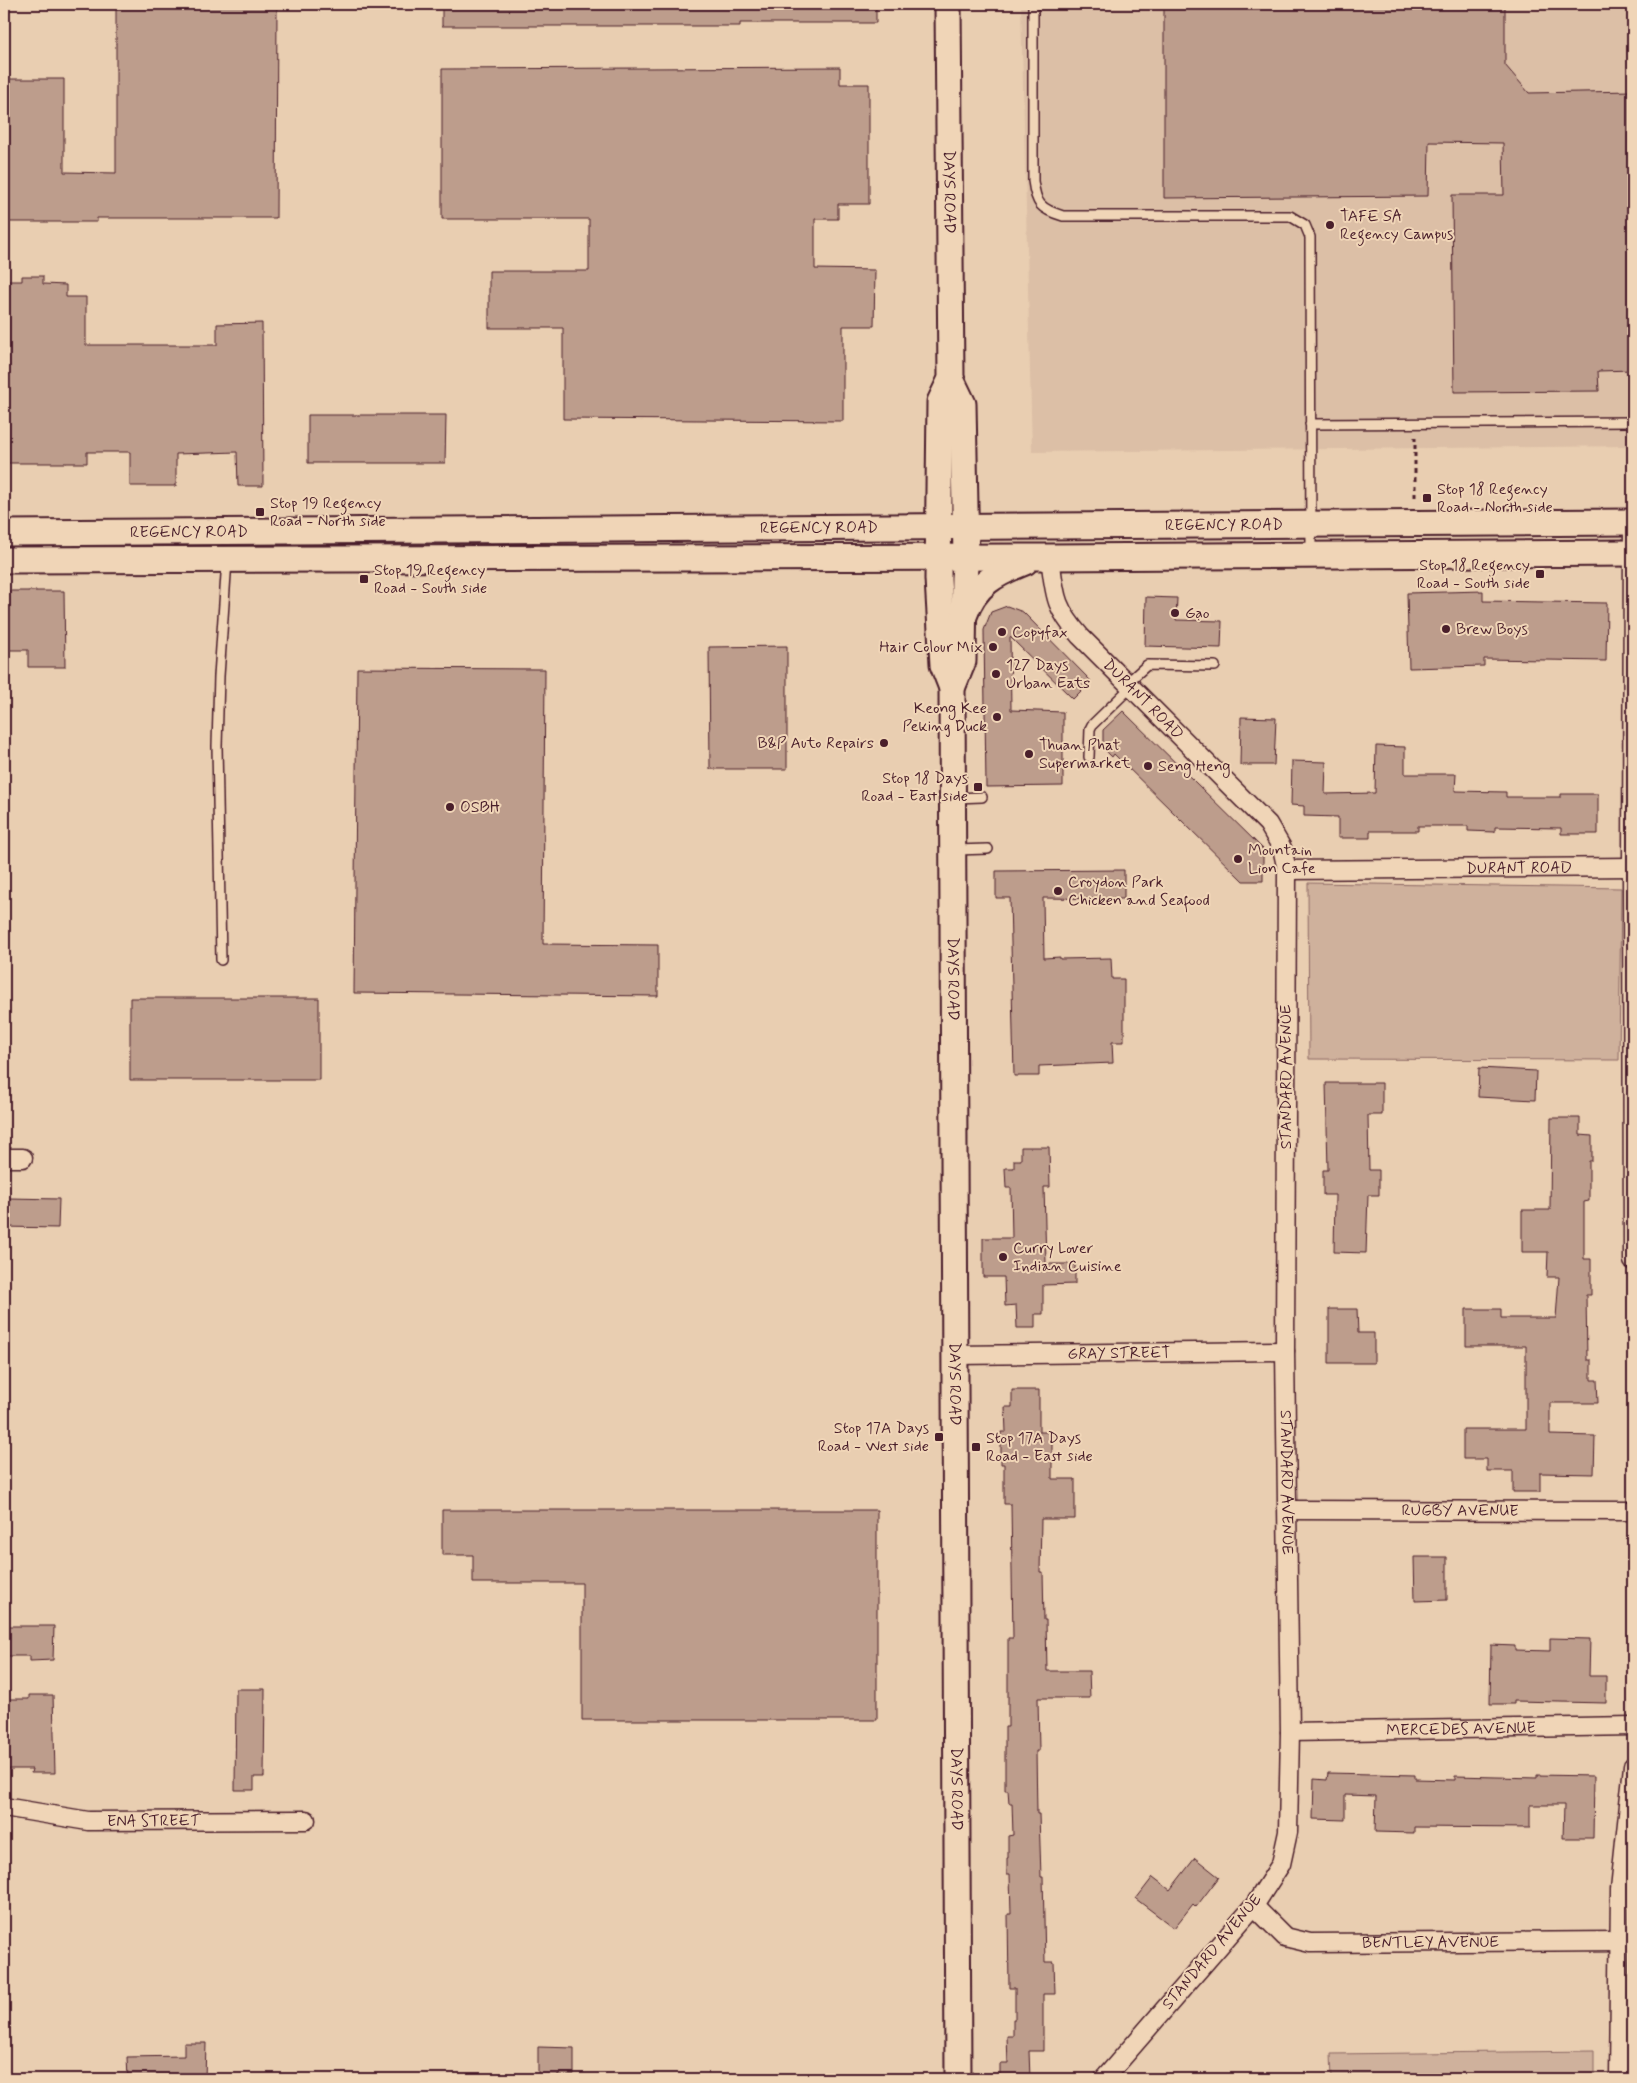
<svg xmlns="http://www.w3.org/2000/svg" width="1637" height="2083" font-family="Mynerve,sans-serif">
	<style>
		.built { fill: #dcbfa6 }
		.green { fill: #cfb19c; stroke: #8c6864 }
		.building { fill: #bd9d8c; stroke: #4a1f2b }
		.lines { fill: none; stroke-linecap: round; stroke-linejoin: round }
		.lane-casing { stroke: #4a1f2b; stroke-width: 12 }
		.street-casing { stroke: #4a1f2b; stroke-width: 21 }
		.secondary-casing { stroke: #4a1f2b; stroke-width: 29 }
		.path { stroke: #4a1f2b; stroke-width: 3; stroke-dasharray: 4 4; stroke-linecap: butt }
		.lane { stroke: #f0d5b7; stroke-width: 9 }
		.street { stroke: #f0d5b7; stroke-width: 18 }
		.secondary { stroke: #f0d5b7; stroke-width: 25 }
		.poi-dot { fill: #4a1f2b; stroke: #f0d5b7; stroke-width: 2 }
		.labels { text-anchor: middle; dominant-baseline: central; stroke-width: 4; stroke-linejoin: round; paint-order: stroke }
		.street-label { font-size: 16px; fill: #4a1f2b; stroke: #f0d5b7 }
		.poi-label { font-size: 16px; fill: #4a1f2b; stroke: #f0d5b7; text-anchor: start }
	</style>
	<rect width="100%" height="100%" fill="#e9ceb1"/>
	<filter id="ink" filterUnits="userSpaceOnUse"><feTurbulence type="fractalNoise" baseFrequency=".02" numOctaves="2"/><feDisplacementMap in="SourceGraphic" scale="10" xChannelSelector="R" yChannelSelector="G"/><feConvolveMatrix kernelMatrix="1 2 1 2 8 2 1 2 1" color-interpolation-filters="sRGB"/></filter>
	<g filter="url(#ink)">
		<path class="built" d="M1021,4H1633V446L1032,452Z"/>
		<path class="green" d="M1308,883L1621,888L1619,1060L1309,1059Z
			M1594,2051V2079H1332L1331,2054Z"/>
		<path class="building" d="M116,4H277L276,218H97V222H4V79H64V172L116,173Z
			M442,4H876V23H740V26H442Z
			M1164,4H1505V65L1529,93L1633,91V370L1598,371L1599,391L1454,392L1452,195H1504L1503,143L1429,142L1428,196L1164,198Z
			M840,67V84H869V204H838V219H815V269L875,270L874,326H843V421L563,419V328H489V271H589V219H442V69Z
			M22,276H43V284L66,285V297H86V345H217V324L262,323L263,486H238L237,452L176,454V486H130V452H87V463H4V281H22Z
			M308,415H446L445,463H308Z
			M4,591H64L65,667H28V650H4Z
			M1483,591V601L1607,603L1606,661L1484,659V666L1409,668L1407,593Z
			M1146,597L1177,598L1176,620L1222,621L1221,648L1145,646Z
			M1007,606L1023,612L1091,681L1073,699L1010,637L1011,710L1063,712V786L986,787L984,630L991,612Z
			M787,646V769H710L709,647Z
			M357,668L545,669L543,944L658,945V996L354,993Z
			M1123,711L1263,849V881H1243L1114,754L1112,757L1103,748V730Z
			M1241,717L1276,718L1274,765H1240Z
			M1376,746L1405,747V774H1456L1455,791L1506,792V797H1561V794H1598V834H1561V828L1495,827V832L1468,831V826H1418V831H1370V838H1338V817L1304,816V806L1291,805L1292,761L1326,762L1325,794L1375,793Z
			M1124,870V899L1043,898L1044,958L1060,957V959L1111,958L1112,979H1124V1042H1112L1113,1063L1039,1066V1076H1014L1010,898H996V871Z
			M130,998H319V1080H130Z
			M1479,1068L1536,1071L1535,1100L1478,1097Z
			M1326,1083H1382V1115H1368L1369,1170H1379V1195H1368L1366,1253L1334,1252L1335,1195H1323V1170H1328Z
			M1551,1118H1580V1135L1592,1136V1161H1589V1201L1584,1202V1259H1591V1295H1586L1587,1360H1591V1380H1597L1598,1403H1550V1435L1595,1436L1594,1474L1540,1473V1492H1513V1471H1487V1459H1463V1429H1526V1346H1466V1309H1501V1318H1556L1559,1277H1547L1548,1252H1522V1210H1550Z
			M1021,1147H1049L1050,1187H1044L1046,1264H1075V1284L1043,1285V1314H1035V1328H1017L1016,1305L1005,1306L1004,1277H983V1238H1012L1011,1188H1006L1005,1168H1014V1160H1021Z
			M9,1198L59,1199L58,1228L4,1227V1207H9Z
			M1329,1309H1357L1358,1333H1374V1363H1329Z
			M1012,1390H1039V1432H1052V1479H1075V1519H1041L1040,1572H1043L1044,1620H1046L1047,1671H1089L1090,1698H1038L1039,1751H1036L1037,1814H1039L1041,1877H1043L1045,1962H1054L1055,1994H1043V2051H1029L1030,2079H1000V2064H1008L1007,2036H1013V2019H1015V1988H1009L1008,1914H1011L1010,1874H1007V1858H1008V1836L1013,1835L1012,1803H1009L1008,1790H1005V1727H1008V1638H1013L1011,1504H1004V1464H1001V1432H1006L1005,1407H1012Z
			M442,1510H877V1720H582V1583H473V1555H442Z
			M1414,1557H1447V1600L1415,1601Z
			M4,1626H54L53,1660L30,1661V1656H4Z
			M1550,1638L1590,1639L1589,1676H1606V1703L1514,1701V1704H1490L1491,1645L1515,1646V1650L1550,1651Z
			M236,1689H265L264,1777H254V1790H235Z
			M29,1695H53L55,1773H31L32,1769H4V1699H29Z
			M1328,1773L1415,1775V1779L1455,1780V1776L1537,1778V1775L1594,1776L1593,1838H1563L1564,1805H1530V1828L1414,1827V1833L1375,1832L1376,1796L1345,1795V1820L1313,1819L1314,1779L1327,1780Z
			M1195,1858L1219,1877L1196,1907L1193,1904L1174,1928L1136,1899L1153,1877L1170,1890Z
			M184,2043H206L205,2079H128L127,2057L184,2056Z
			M538,2047L574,2048V2074H558V2079H538Z"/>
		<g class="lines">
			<defs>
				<path id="lane" d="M1033,4V181C1036,204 1040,209 1063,216H1290L1305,225L1310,237L1311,553
					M1310,424L1633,422
					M1127,683L1147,665L1215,666
					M1089,757L1090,729L1092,725L1131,687
					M955,798L982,797
					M955,850L988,849
					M221,960L217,746L219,676L227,560"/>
				<g id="street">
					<path d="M1633,522L1632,867L1633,1261"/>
					<path id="s1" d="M1050,557C1055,595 1054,606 1080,636L1268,824L1282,848L1287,870L1285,1351L1290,1732L1288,1832L1281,1864L1254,1906L1104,2079"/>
					<path id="s2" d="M1287,870L1633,867"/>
					<path d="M4,1158H23"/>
					<path id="s3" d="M954,1355L1285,1351"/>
					<path id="s4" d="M1288,1510L1633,1511"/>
					<path id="s5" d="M1290,1732L1633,1726"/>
					<path id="s6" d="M4,1807L88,1821L306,1820"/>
					<path id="s7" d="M1254,1906L1285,1937L1310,1943L1619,1941"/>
					<path d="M1618,2079L1620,1889L1633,1766"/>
				</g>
				<g id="secondary">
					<path id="s8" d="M948,4L951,379L940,402L938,579L943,665L952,688"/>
					<path id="s9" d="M951,379L963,404L966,557L964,578L963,661L952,688L958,2079"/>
					<path id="s10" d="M4,533L1633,522"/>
					<path d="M4,560L1050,557L1633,553"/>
					<path d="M964,616C975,584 995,574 1025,562"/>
				</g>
			</defs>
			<use href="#lane" class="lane-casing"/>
			<use href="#street" class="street-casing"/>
			<use href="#secondary" class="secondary-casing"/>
			<path class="path" d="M1415,437V497"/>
			<use href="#lane" class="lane"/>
			<use href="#street" class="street"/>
			<use href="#secondary" class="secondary"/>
		</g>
	</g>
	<g class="poi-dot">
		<circle cx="1330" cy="225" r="5"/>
		<rect x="1422" y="493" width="10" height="10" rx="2.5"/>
		<rect x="255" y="507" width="10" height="10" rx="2.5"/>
		<rect x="1535" y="569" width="10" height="10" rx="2.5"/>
		<rect x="359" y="574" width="10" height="10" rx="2.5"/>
		<circle cx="1175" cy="613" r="5"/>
		<circle cx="1446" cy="629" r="5"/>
		<circle cx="1002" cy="632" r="5"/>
		<circle cx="993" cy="647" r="5"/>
		<circle cx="996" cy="674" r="5"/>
		<circle cx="997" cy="717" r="5"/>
		<circle cx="884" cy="743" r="5"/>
		<circle cx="1029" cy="754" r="5"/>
		<circle cx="1148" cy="766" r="5"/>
		<rect x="973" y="782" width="10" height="10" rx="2.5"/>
		<circle cx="450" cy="807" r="5"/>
		<circle cx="1238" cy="859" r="5"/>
		<circle cx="1058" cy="891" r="5"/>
		<circle cx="1003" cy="1257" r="5"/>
		<rect x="934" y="1432" width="10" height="10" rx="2.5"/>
		<rect x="971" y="1442" width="10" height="10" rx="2.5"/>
	</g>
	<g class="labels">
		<g class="street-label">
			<text stroke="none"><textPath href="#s8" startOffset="188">DAYS ROAD</textPath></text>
			<text stroke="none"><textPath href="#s10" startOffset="1220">REGENCY ROAD</textPath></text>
			<text stroke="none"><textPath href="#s10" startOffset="815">REGENCY ROAD</textPath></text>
			<text stroke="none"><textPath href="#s10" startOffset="185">REGENCY ROAD</textPath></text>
			<text stroke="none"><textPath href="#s1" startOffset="176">DURANT ROAD</textPath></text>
			<text stroke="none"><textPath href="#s2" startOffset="232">DURANT ROAD</textPath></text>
			<text stroke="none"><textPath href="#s9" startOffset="605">DAYS ROAD</textPath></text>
			<text transform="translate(1286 1077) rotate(-90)">STANDARD AVENUE</text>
			<text stroke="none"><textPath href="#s3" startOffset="165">GRAY STREET</textPath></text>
			<text stroke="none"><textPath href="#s9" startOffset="1010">DAYS ROAD</textPath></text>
			<text stroke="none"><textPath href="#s1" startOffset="1015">STANDARD AVENUE</textPath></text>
			<text stroke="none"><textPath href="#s4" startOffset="172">RUGBY AVENUE</textPath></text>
			<text stroke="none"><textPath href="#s5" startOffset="171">MERCEDES AVENUE</textPath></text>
			<text stroke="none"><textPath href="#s9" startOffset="1415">DAYS ROAD</textPath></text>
			<text stroke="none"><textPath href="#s6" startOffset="151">ENA STREET</textPath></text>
			<text stroke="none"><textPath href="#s7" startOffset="190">BENTLEY AVENUE</textPath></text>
			<text transform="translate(1212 1952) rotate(-50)">STANDARD AVENUE</text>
		</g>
		<g class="poi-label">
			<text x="1340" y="216">TAFE SA<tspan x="1340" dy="18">Regency Campus</tspan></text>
			<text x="1437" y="489">Stop 18 Regency<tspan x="1437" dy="18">Road - North side</tspan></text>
			<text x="270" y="503">Stop 19 Regency<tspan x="270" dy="18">Road - North side</tspan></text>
			<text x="1530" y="565" text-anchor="end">Stop 18 Regency<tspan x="1530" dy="18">Road - South side</tspan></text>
			<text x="374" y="570">Stop 19 Regency<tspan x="374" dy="18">Road - South side</tspan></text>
			<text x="1185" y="613">Gạo</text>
			<text x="1456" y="629">Brew Boys</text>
			<text x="1012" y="632">Copyfax</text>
			<text x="983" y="647" text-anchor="end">Hair Colour Mix</text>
			<text x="1006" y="665">127 Days<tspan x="1006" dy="18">Urban Eats</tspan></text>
			<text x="987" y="708" text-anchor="end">Keong Kee<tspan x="987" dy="18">Peking Duck</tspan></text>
			<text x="874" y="743" text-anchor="end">B&amp;P Auto Repairs</text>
			<text x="1039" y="745">Thuan Phat<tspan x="1039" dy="18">Supermarket</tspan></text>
			<text x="1158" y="766">Seng Heng</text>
			<text x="968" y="778" text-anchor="end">Stop 18 Days<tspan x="968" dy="18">Road - East side</tspan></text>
			<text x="460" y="807">OSBH</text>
			<text x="1248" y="850">Mountain<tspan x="1248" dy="18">Lion Cafe</tspan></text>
			<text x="1068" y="882">Croydon Park<tspan x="1068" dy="18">Chicken and Seafood</tspan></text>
			<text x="1013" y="1248">Curry Lover<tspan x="1013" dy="18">Indian Cuisine</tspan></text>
			<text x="929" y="1428" text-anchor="end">Stop 17A Days<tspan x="929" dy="18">Road - West side</tspan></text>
			<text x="986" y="1438">Stop 17A Days<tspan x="986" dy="18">Road - East side</tspan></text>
		</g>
	</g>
	<rect width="1637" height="2083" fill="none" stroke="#f0d5b7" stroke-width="20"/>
	<rect x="10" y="10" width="1617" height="2063" fill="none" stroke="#4a1f2b" stroke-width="2" filter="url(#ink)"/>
</svg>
